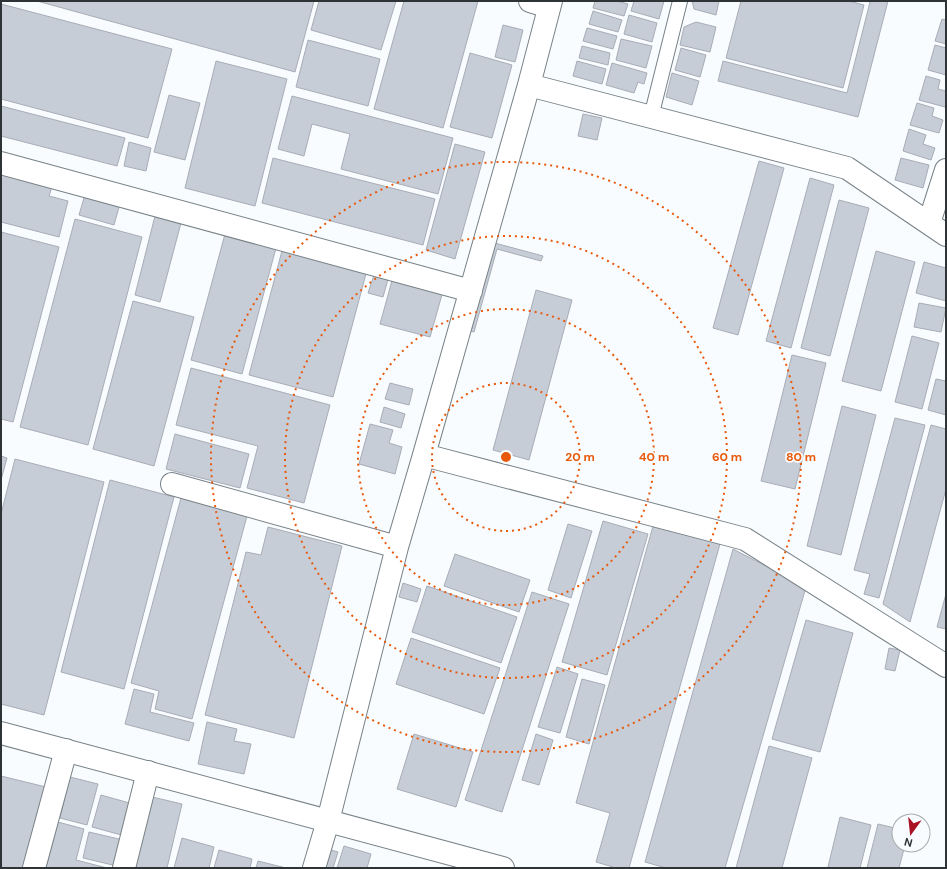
<svg xmlns="http://www.w3.org/2000/svg" width="947" height="869" font-family="'DM Sans',sans-serif">
	<style>
		.building { fill: #c7cdd6; stroke: #a7acb6 }
		.lines { fill: none; stroke-linecap: round; stroke-linejoin: round }
		.lane-casing { stroke: #788287; stroke-width: 16 }
		.street-casing { stroke: #788287; stroke-width: 24 }
		.secondary-casing { stroke: #788287; stroke-width: 24 }
		.lane { stroke: #fff; stroke-width: 14 }
		.street { stroke: #fff; stroke-width: 22 }
		.secondary { stroke: #fff; stroke-width: 22 }
		.ring { fill: none; stroke: #e8590c; stroke-width: 2; stroke-dasharray: 2 4 }
		.centre { fill: #e8590c; stroke: #f8fcff; stroke-width: 2 }
		.ring-label { font-size: 12px; text-anchor: middle; font-weight: bold; fill: #e8590c; stroke: #f8fcff; stroke-width: 3.5; stroke-linejoin: round; paint-order: stroke }
	</style>
	<rect width="100%" height="100%" fill="#f8fcff"/>
	<path class="building" d="M37,1H314L295,72Z
		M319,1H396L381,50L311,30Z
		M404,1H478L443,128L374,109Z
		M595,1H617L628,4L624,16L593,8Z
		M634,1H664L659,19L631,11Z
		M692,1H719L716,15L694,9Z
		M741,1H849L864,5L843,88L726,58Z
		M867,1H888L858,117L718,81L723,61L847,93L870,2Z
		M1,4L172,49L148,138L1,99Z
		M593,11L622,20L618,32L589,24Z
		M629,15L657,23L652,42L624,34Z
		M942,19L946,20V44L935,41Z
		M696,22L716,27L710,52L680,45L684,27Z
		M503,25L523,30L515,62L495,57Z
		M587,28L617,36L613,49L583,41Z
		M621,39L652,46L646,68L616,60Z
		M308,40L380,59L368,106L296,87Z
		M935,45L946,48V75L928,70Z
		M582,46L610,53L608,65L579,58Z
		M681,48L706,55L700,77L675,70Z
		M470,53L512,65L492,138L450,127Z
		M216,61L287,79L255,206L185,188Z
		M577,61L606,69L602,84L573,76Z
		M612,63L647,73L644,84L638,82L634,93L606,85Z
		M672,73L699,81L692,105L666,97Z
		M926,76L940,80L938,89L946,91V104L945,107L919,100Z
		M169,95L200,103L185,160L154,152Z
		M292,96L453,138L438,194L341,169L350,134L312,124L304,156L278,149Z
		M917,103L934,108L932,116L943,120L939,133L910,125Z
		M1,106L125,138L117,166L1,136Z
		M583,114L602,118L597,140L578,136Z
		M909,129L926,135L923,144L935,148L931,160L903,151Z
		M129,142L151,148L146,171L124,166Z
		M455,144L485,152L455,259L426,250Z
		M273,158L435,199L423,245L262,203Z
		M901,158L929,165L923,188L895,180Z
		M759,161L784,168L738,335L713,328Z
		M1,170L53,184L49,196L68,201L59,237L1,222Z
		M810,178L834,185L791,348L766,341Z
		M86,191L121,200L114,225L79,215Z
		M839,200L869,208L830,356L801,348Z
		M155,216L181,223L160,302L135,295Z
		M75,219L142,237L88,445L20,427Z
		M1,232L59,247L13,422L1,419Z
		M225,234L276,248L242,374L191,360Z
		M491,242L543,256L541,261L497,249L474,332L467,330Z
		M283,247L367,270L333,397L249,375Z
		M876,251L915,262L881,391L842,381Z
		M924,262L946,268V301L916,293Z
		M374,275L388,279L383,297L368,293Z
		M393,277L443,291L430,337L380,324Z
		M536,290L572,300L529,460L493,450Z
		M133,301L194,317L154,466L93,449Z
		M919,303L946,308L941,332L914,327Z
		M912,336L939,343L922,409L895,402Z
		M792,355L826,363L795,489L761,481Z
		M191,368L330,405L304,503L247,488L258,446L176,425Z
		M936,379L946,381V415L928,410Z
		M390,383L413,389L409,405L385,399Z
		M842,406L876,415L841,555L807,546Z
		M384,407L405,414L401,428L380,422Z
		M895,418L925,425L879,598L864,594L870,574L854,570Z
		M370,424L393,430L389,443L402,447L395,474L359,464Z
		M931,425L946,429V489L910,622L883,604Z
		M175,434L249,454L240,488L166,469Z
		M1,456L7,458L1,480Z
		M15,459L104,482L44,715L1,704V514Z
		M110,480L174,497L124,689L61,672Z
		M181,498L247,516L192,719L155,709L159,691L131,683Z
		M603,521L648,534L607,675L562,662Z
		M568,524L592,531L571,598L548,590Z
		M653,526L720,544L629,868H613V867L596,862L610,813L576,803Z
		M268,527L342,546L294,738L205,715L246,552L261,555Z
		M733,549L806,587L725,868H666L645,862Z
		M455,554L530,580L519,612L444,586Z
		M403,583L421,589L417,602L399,597Z
		M427,586L517,617L501,663L412,632Z
		M532,592L569,604L502,812L465,800Z
		M946,594V629L937,627Z
		M806,620L853,633L820,752L772,739Z
		M411,638L500,668L484,714L396,684Z
		M889,648L900,650L895,671L885,669Z
		M557,667L578,674L560,733L538,727Z
		M582,679L605,685L589,744L566,737Z
		M134,689L154,694L150,712L194,723L189,741L125,724Z
		M207,722L237,729L234,741L251,744L244,774L198,764Z
		M414,734L473,752L456,807L397,789Z
		M536,734L553,740L539,785L522,780Z
		M769,746L812,758L782,868H736Z
		M1,776L46,787L26,868H1Z
		M70,777L98,784L87,825L60,818Z
		M101,795L133,804L125,836L92,827Z
		M148,796L182,804L167,868H130Z
		M840,817L871,825L860,868H834L828,867Z
		M58,822L84,829L76,860L107,868H46Z
		M878,824L899,829V845H905L899,868H867Z
		M89,832L123,840L117,866L83,858Z
		M182,838L214,847L209,868H174Z
		M344,846L371,854L367,868H337Z
		M324,848L338,852L333,868H318Z
		M219,850L252,859L250,868H214Z
		M258,861L286,868H256Z"/>
	<g class="lines">
		<defs>
			<path id="lane" d="M651,117L680,1"/>
			<path id="street" d="M530,1L549,7
				M529,85L847,168L946,235
				M1,163L471,291
				M929,223L946,170
				M424,455L745,539L946,666
				M172,484L397,547
				M34,868L66,750
				M124,868L148,772
				M314,868L328,821L397,547L424,455L529,85L551,1"/>
			<path id="secondary" d="M1,733L503,868"/>
		</defs>
		<use href="#lane" class="lane-casing"/>
		<use href="#street" class="street-casing"/>
		<use href="#secondary" class="secondary-casing"/>
		<use href="#lane" class="lane"/>
		<use href="#street" class="street"/>
		<use href="#secondary" class="secondary"/>
	</g>
	<g class="ring">
		<circle cx="506" cy="457" r="74"/>
		<circle cx="506" cy="457" r="148"/>
		<circle cx="506" cy="457" r="221"/>
		<circle cx="506" cy="457" r="295"/>
	</g>
	<circle cx="506" cy="457" r="6" class="centre"/>
	<g class="ring-label">
		<text x="580" y="461">20 m</text>
		<text x="654" y="461">40 m</text>
		<text x="727" y="461">60 m</text>
		<text x="801" y="461">80 m</text>
	</g>
	<rect width="947" height="869" fill="none" stroke="#2e3335" stroke-width="4"/>
	<g transform="translate(911 833) rotate(195)"><circle r="19" fill="#f8fcff" stroke="#a7acae"/>
	<path d="M0-3L7 15L0 10L-7 15Z" fill="#a91323"/>
	<text y="-6" font-size="11" font-weight="bold" text-anchor="middle" fill="#2e3335">N</text>
	</g>
</svg>
